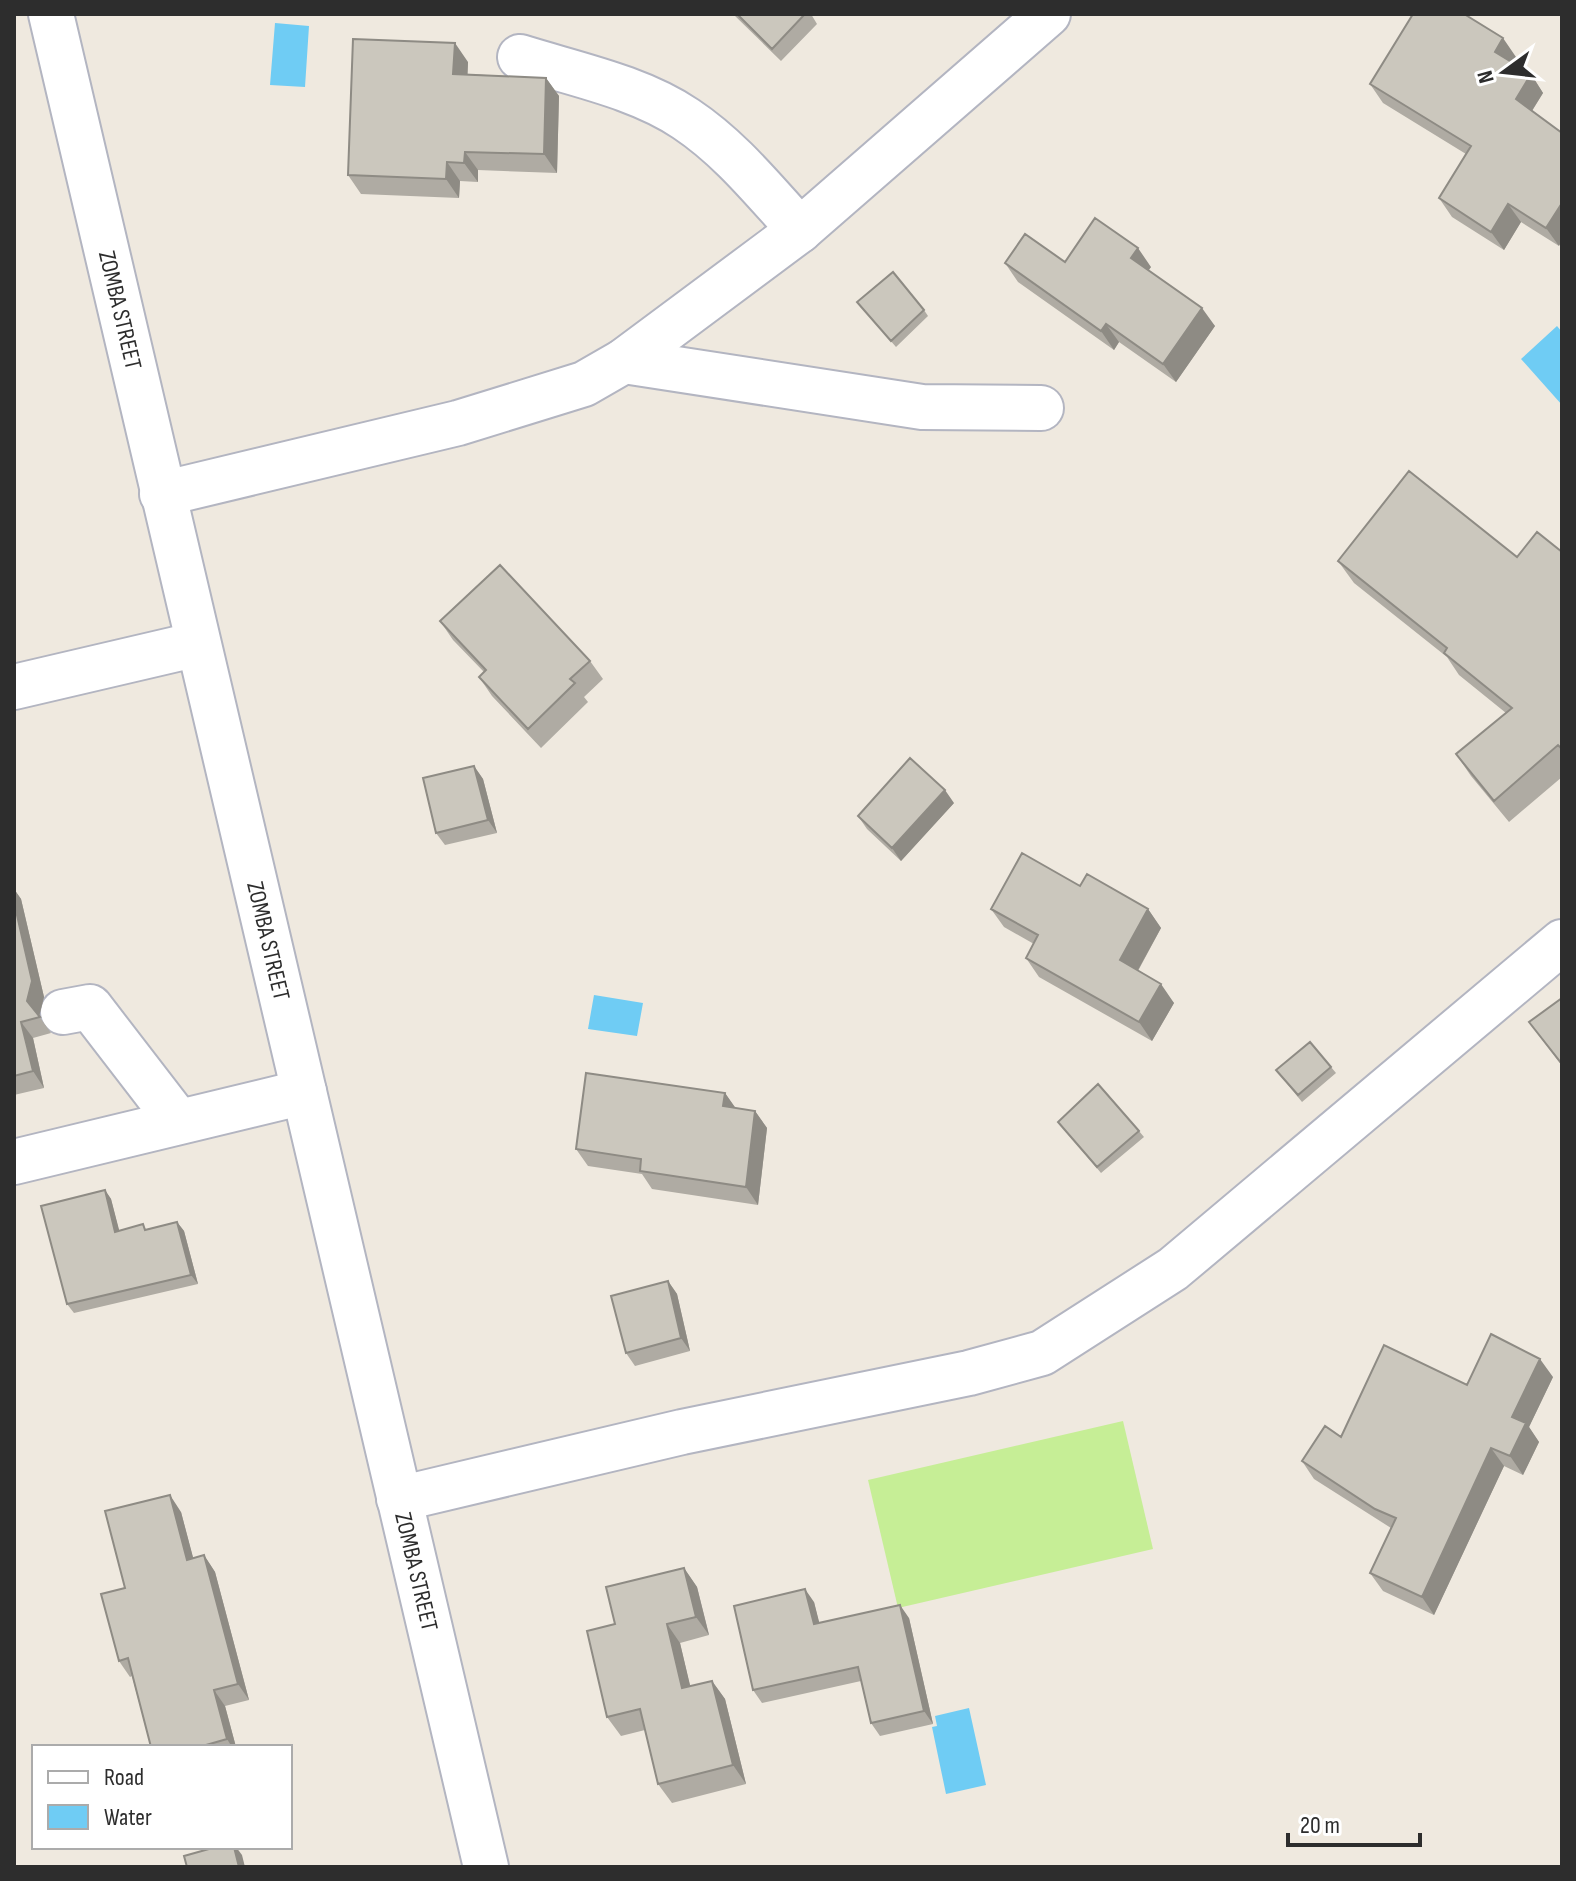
<svg xmlns="http://www.w3.org/2000/svg" width="1576" height="1881" font-family="'Sofia Sans Condensed',sans-serif">
	<style>
		.pitch { fill: #c6ee96 }
		.water { fill: #6fccf4 }
		.lines { fill: none; stroke-linecap: round; stroke-linejoin: round }
		.minor-casing { stroke: #b3b5c1; stroke-width: 48 }
		.minor { stroke: #fff; stroke-width: 44 }
		.wall { fill: #afaba3 }
		.shaded-wall { fill: #8e8b84 }
		.building { fill: #cbc7bd; stroke: #8e8b84; stroke-width: 2 }
		.labels { text-anchor: middle; dominant-baseline: central; stroke-width: 6; stroke-linejoin: round; paint-order: stroke }
		.street-label { font-size: 24px; fill: #2d2d2d; stroke: #fff }
	</style>
	<rect width="100%" height="100%" fill="#efe9df"/>
	<path class="pitch" d="M1123,1421L1153,1549L898,1608L868,1480Z"/>
	<path class="water" d="M275,23L309,26L305,87L270,85Z
		M1557,326L1562,332V405L1521,359Z
		M594,995L643,1003L637,1036L588,1029Z
		M969,1708L986,1785L946,1794L932,1727L937,1726L935,1716Z"/>
	<g class="lines">
		<defs>
			<g id="minor">
				<path id="s1" d="M51,14L486,1867"/>
				<path d="M520,57C574,74 639,87 686,119C731,149 764,191 800,230"/>
				<path d="M624,361L922,407L1041,408"/>
				<path d="M162,494L458,423L584,384L624,361L800,230L1048,14"/>
				<path d="M14,687L198,644"/>
				<path d="M63,1012L90,1007L177,1120"/>
				<path d="M14,1162L304,1092"/>
				<path d="M399,1499L682,1432L969,1373L1042,1353L1173,1269L1562,942"/>
			</g>
		</defs>
		<use href="#minor" class="minor-casing"/>
		<use href="#minor" class="minor"/>
	</g>
	<path class="wall" d="M733,14H811L817,24L781,61Z
		M1516,57L1512,63L1531,74L1543,93L1532,111L1559,246L1521,222L1504,250L1452,217L1439,198L1466,154L1383,103L1370,84Z
		M468,62L467,74L546,78L559,96L557,173L478,170V182L460,181L459,198L361,194L348,175Z
		M1065,262L1151,267L1148,270L1215,326L1176,382L1119,342L1114,350L1018,282L1005,263Z
		M857,302L924,310L928,316L896,347Z
		M1562,552V777L1509,822L1471,776L1456,754L1506,713L1459,675L1447,657L1354,583L1338,561L1517,557Z
		M440,621L590,661L603,679L584,697L588,702L541,748L492,696L479,677L484,672L453,640Z
		M474,766L483,779L497,833L445,845L436,833Z
		M954,803L901,861L867,829L858,816Z
		M1080,886L1148,909L1161,928L1138,971L1174,1003L1152,1041L1039,977L1026,958L1034,944L1004,927L991,909Z
		M14,889L21,899L44,997L39,1016L51,1033L33,1038L44,1088L14,1095Z
		M1562,998V1066L1529,1022Z
		M1331,1067L1336,1073L1302,1102L1276,1070Z
		M725,1093L735,1108L755,1111L767,1128L758,1205L652,1189L642,1174L588,1166L576,1149Z
		M1058,1122L1139,1131L1144,1137L1101,1173Z
		M105,1190L111,1199L119,1231L147,1230L177,1222L184,1231L198,1284L74,1313L67,1304Z
		M668,1281L677,1294L690,1351L635,1366L626,1353Z
		M1553,1377L1529,1427L1539,1442L1523,1475L1504,1466L1434,1615L1383,1591L1370,1573L1391,1528L1314,1479L1302,1461L1341,1437L1467,1385Z
		M181,1512L193,1558L204,1555L215,1572L249,1700L225,1706L236,1747H151L132,1676L130,1677L119,1661L125,1588Z
		M684,1568L697,1587L709,1635L680,1643L690,1686L712,1681L725,1699L746,1784L672,1803L658,1784L645,1730L621,1736L607,1717L615,1624Z
		M814,1602L819,1623L909,1618L933,1724L880,1736L871,1723L861,1681L762,1703L753,1690Z"/>
	<path class="shaded-wall" d="M1503,38L1516,57L1507,71L1495,52Z
		M455,43L468,62L467,93L453,74Z
		M1531,74L1543,93L1528,117L1516,99Z
		M546,78L559,96L557,173L544,154Z
		M465,152L478,170V182L464,163Z
		M447,162L460,181L459,198L446,179Z
		M1562,203V241L1559,246L1546,228Z
		M1508,204L1521,222L1504,250L1491,232Z
		M1138,248L1151,267L1144,277L1131,258Z
		M1202,308L1215,326L1176,382L1163,364Z
		M1106,324L1119,342L1114,350L1101,331Z
		M474,766L483,779L497,833L488,820Z
		M945,790L954,803L901,861L892,848Z
		M14,889L21,899L44,997L39,1017L27,1001L14,902Z
		M1148,909L1161,928L1133,979L1120,960Z
		M1161,984L1174,1003L1152,1041L1139,1022Z
		M21,1022L33,1038L44,1088L33,1071Z
		M725,1093L737,1110L723,1106Z
		M755,1111L767,1128L758,1205L746,1187Z
		M105,1190L111,1199L122,1241L115,1232Z
		M177,1222L184,1231L198,1284L191,1275Z
		M668,1281L677,1294L690,1351L681,1338Z
		M1540,1359L1553,1377L1529,1427L1539,1442L1523,1475L1510,1456L1512,1417Z
		M1491,1448L1504,1466L1434,1615L1422,1597Z
		M170,1495L181,1512L198,1576L187,1560Z
		M204,1555L215,1572L249,1700L238,1684Z
		M684,1568L697,1587L709,1635L696,1617Z
		M805,1589L814,1602L823,1637L814,1624Z
		M900,1605L909,1618L933,1724L924,1711Z
		M667,1624L680,1643L695,1706L682,1688Z
		M712,1681L725,1699L746,1784L733,1765Z
		M214,1690L225,1706L236,1747H232L227,1739Z
		M234,1847H236L242,1855L245,1867H239Z"/>
	<path class="building" d="M737,14H805L772,49Z
		M1413,14H1464L1503,38L1495,52L1531,74L1516,99L1562,133V203L1546,228L1508,204L1491,232L1439,198L1471,146L1370,84Z
		M353,39L455,43L453,74L546,78L544,154L465,152L464,163L447,162L446,179L348,175Z
		M1095,218L1138,248L1131,258L1202,308L1163,364L1106,324L1101,331L1005,263L1025,234L1065,262Z
		M893,272L924,310L891,341L857,302Z
		M1409,471L1517,557L1537,532L1562,552V749L1558,745L1494,801L1456,754L1512,708L1444,653L1447,648L1338,561Z
		M500,565L590,661L570,679L575,683L528,729L479,677L486,670L440,621Z
		M910,758L945,790L892,848L858,816Z
		M474,766L488,820L436,833L423,778Z
		M1022,853L1080,886L1087,874L1148,909L1120,960L1161,984L1139,1022L1026,958L1038,935L991,909Z
		M14,902L32,981L27,1001L40,1017L21,1022L33,1071L14,1076Z
		M1562,998V1064L1529,1022Z
		M1310,1042L1331,1067L1298,1095L1276,1070Z
		M586,1073L725,1093L723,1106L755,1111L746,1187L640,1171L641,1159L576,1149Z
		M1098,1084L1139,1131L1097,1167L1058,1122Z
		M105,1190L115,1232L143,1224L145,1230L177,1222L191,1275L67,1304L41,1206Z
		M668,1281L681,1338L626,1353L611,1296Z
		M1491,1334L1540,1359L1512,1417L1526,1423L1510,1456L1491,1448L1422,1597L1370,1573L1396,1518L1375,1509L1302,1461L1325,1426L1341,1437L1384,1345L1467,1385Z
		M170,1495L187,1560L204,1555L238,1684L214,1690L227,1739L199,1747H151L128,1658L119,1661L101,1594L125,1588L105,1511Z
		M684,1568L696,1617L667,1624L682,1688L712,1681L733,1765L658,1784L640,1709L607,1717L587,1631L615,1624L606,1587Z
		M805,1589L814,1624L900,1605L924,1711L871,1723L858,1667L753,1690L734,1606Z
		M216,1847H234L239,1867H187L184,1856Z"/>
	<g class="labels">
		<g class="street-label">
			<text stroke="none"><textPath href="#s1" startOffset="304">ZOMBA STREET</textPath></text>
			<text stroke="none"><textPath href="#s1" startOffset="952">ZOMBA STREET</textPath></text>
			<text stroke="none"><textPath href="#s1" startOffset="1600">ZOMBA STREET</textPath></text>
		</g>
	</g>
	<rect width="1576" height="1881" fill="none" stroke="#2d2d2d" stroke-width="32"/>
	<rect x="32" y="1745" width="260" height="104" fill="#ffffff" stroke="#ababab" stroke-width="2"/>
	<rect x="48" y="1771" width="40" height="12" fill="#ffffff" stroke="#ababab" stroke-width="2"/>
	<text x="104" y="1785" font-size="24" fill="#2d2d2d">Road</text>
	<rect x="48" y="1805" width="40" height="24" fill="#6fccf4" stroke="#ababab" stroke-width="2"/>
	<text x="104" y="1825" font-size="24" fill="#2d2d2d">Water</text>
	<g transform="translate(1504 72) rotate(255)" stroke="#ffffff" stroke-width="6" paint-order="stroke">
	<path d="M0-6L14 30L0 20L-14 30Z" fill="#2d2d2d"/>
	<text y="-12" font-size="22" font-weight="bold" text-anchor="middle" fill="#2d2d2d">N</text>
	</g>
	<path d="M1288 1833v12h132v-12" fill="none" stroke="#2d2d2d" stroke-width="4"/>
	<text x="1300" y="1833" font-size="24" fill="#2d2d2d" stroke="#ffffff" stroke-width="6" paint-order="stroke">20 m</text>
</svg>
